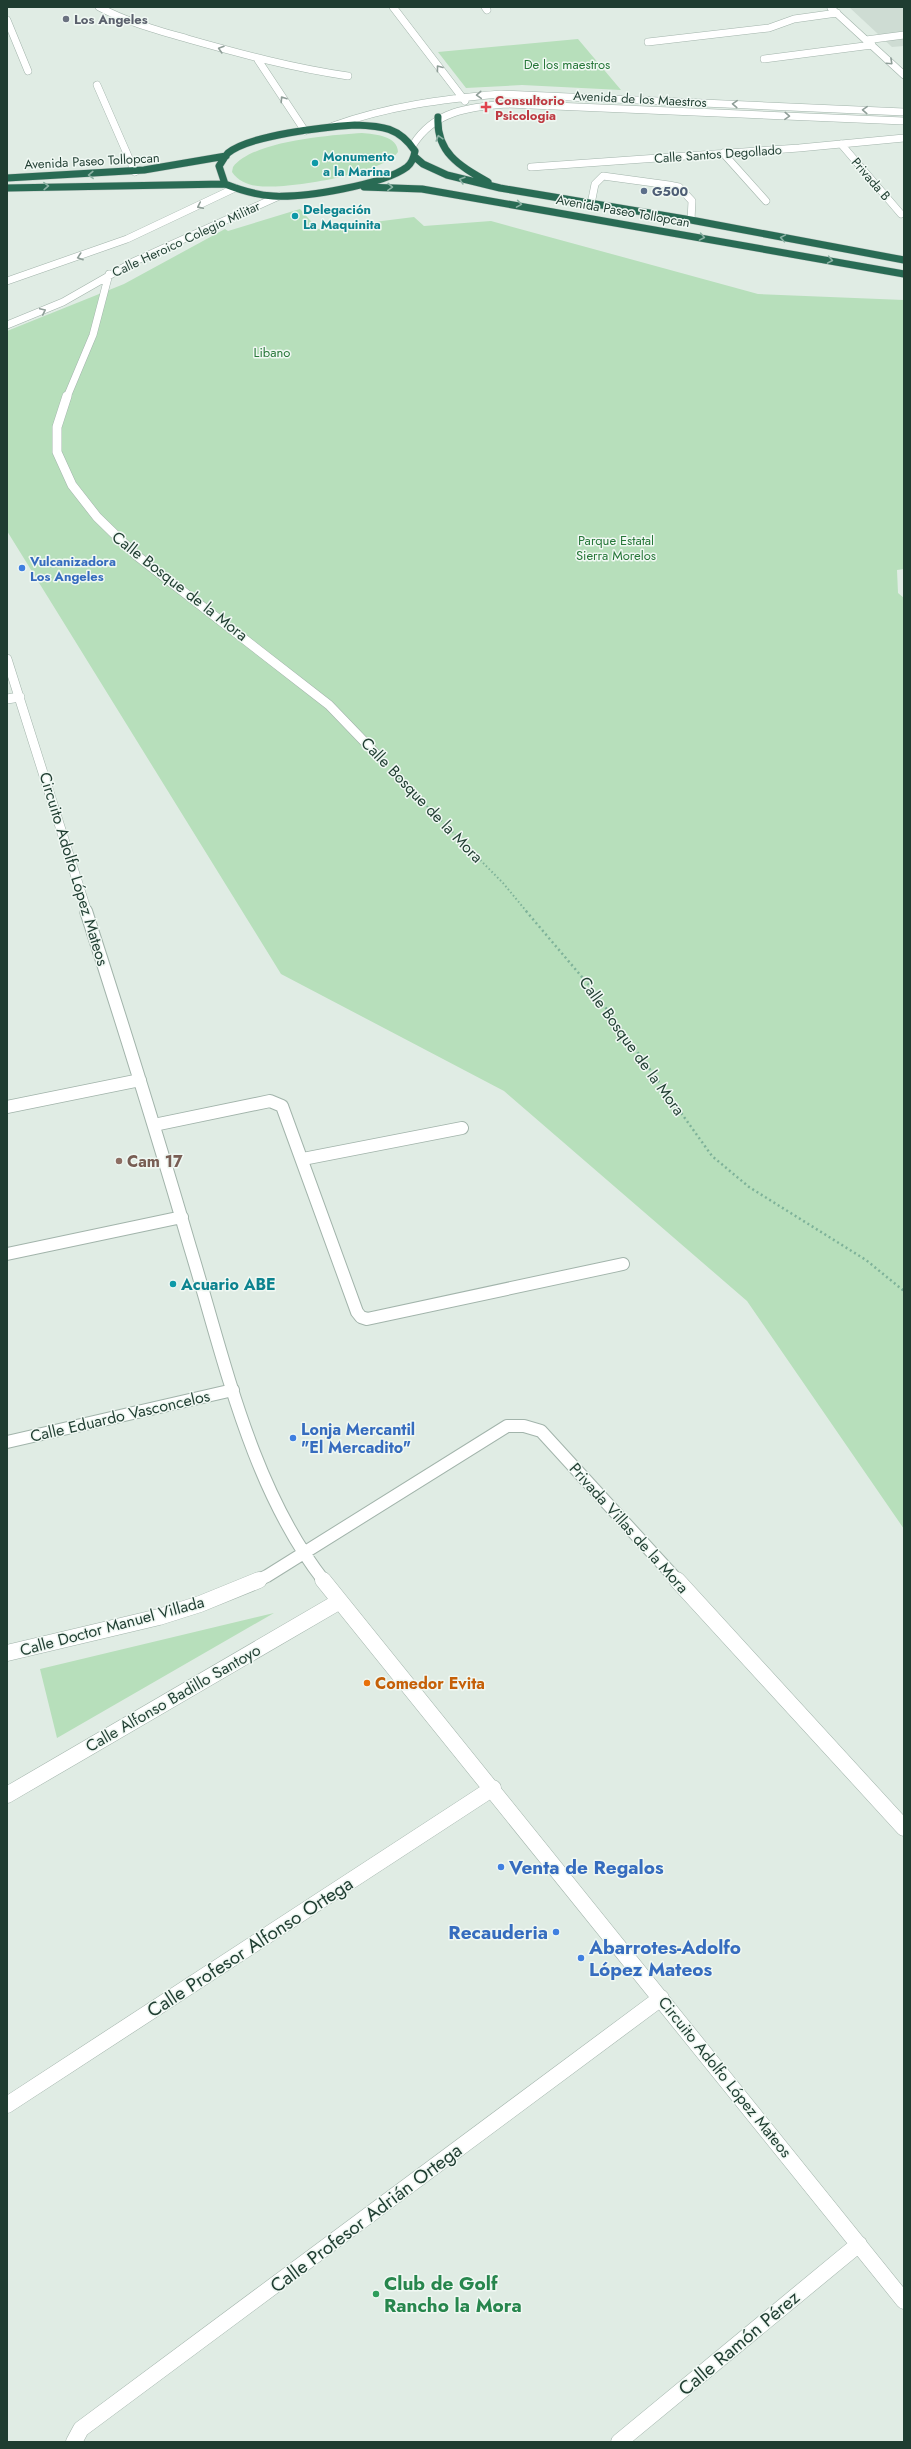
<svg xmlns="http://www.w3.org/2000/svg" width="911" height="2449" font-family="Jost,sans-serif">
	<style>
		.built { fill: #cedcd3 }
		.green { fill: #b7dfbb }
		.lines { fill: none; stroke-linecap: round; stroke-linejoin: round }
		.minor-far3-casing { stroke: #a2b4ab; stroke-width: 8 }
		.minor-far2-casing { stroke: #a2b4ab; stroke-width: 10 }
		.minor-far1-casing { stroke: #a2b4ab; stroke-width: 14 }
		.minor-casing { stroke: #a2b4ab; stroke-width: 17 }
		.highway-casing { stroke: #c0c9c5; stroke-width: 8 }
		.path-far1 { stroke: #7eb299; stroke-width: 2; stroke-dasharray: 1.5 2.5; stroke-linecap: butt }
		.path { stroke: #7eb299; stroke-width: 2.5; stroke-dasharray: 2 3; stroke-linecap: butt }
		.minor-far3 { stroke: #fff; stroke-width: 7 }
		.minor-far2 { stroke: #fff; stroke-width: 9 }
		.minor-far1 { stroke: #fff; stroke-width: 12 }
		.minor { stroke: #fff; stroke-width: 16 }
		.highway { stroke: #296b54; stroke-width: 7 }
		.oneway { stroke: #8f9e98 }
		.oneway2 { stroke: #8cb2a4 }
		.worship-dot { fill: #6b7280; stroke: #f0f8f3; stroke-width: 1.5 }
		.health-dot { fill: #e0444e; stroke: #f0f8f3; stroke-width: 1.5 }
		.culture-dot { fill: #0f9aa8; stroke: #f0f8f3; stroke-width: 1.5 }
		.service-dot { fill: #5c6f8a; stroke: #f0f8f3; stroke-width: 1.5 }
		.shop-dot { fill: #3f7fe0; stroke: #f0f8f3; stroke-width: 1.5 }
		.education-dot { fill: #8d6e63; stroke: #f0f8f3; stroke-width: 1.5 }
		.food-dot { fill: #e8710a; stroke: #f0f8f3; stroke-width: 1.5 }
		.leisure-dot { fill: #2e9e5b; stroke: #f0f8f3; stroke-width: 1.5 }
		.labels { text-anchor: middle; dominant-baseline: central; stroke-width: 3; stroke-linejoin: round; paint-order: stroke }
		.far-worship-label { font-size: 13px; font-weight: bold; fill: #5b616d; stroke: #f0f8f3; text-anchor: start }
		.far-park-label { font-size: 13px; fill: #277739; stroke: #f0f8f3 }
		.far-street-label { font-size: 13px; fill: #1f3d31; stroke: #f0f8f3 }
		.far-health-label { font-size: 13px; font-weight: bold; fill: #be3a42; stroke: #f0f8f3; text-anchor: start }
		.far-culture-label { font-size: 13px; font-weight: bold; fill: #0d838f; stroke: #f0f8f3; text-anchor: start }
		.far-service-label { font-size: 13px; font-weight: bold; fill: #4e5e75; stroke: #f0f8f3; text-anchor: start }
		.far-shop-label { font-size: 13px; font-weight: bold; fill: #366cbe; stroke: #f0f8f3; text-anchor: start }
		.street-label { font-size: 16px; fill: #1f3d31; stroke: #f0f8f3 }
		.education-label { font-size: 16px; font-weight: bold; fill: #785e54; stroke: #f0f8f3; text-anchor: start }
		.culture-label { font-size: 16px; font-weight: bold; fill: #0d838f; stroke: #f0f8f3; text-anchor: start }
		.shop-label { font-size: 16px; font-weight: bold; fill: #366cbe; stroke: #f0f8f3; text-anchor: start }
		.food-label { font-size: 16px; font-weight: bold; fill: #c56008; stroke: #f0f8f3; text-anchor: start }
		.near-shop-label { font-size: 19px; font-weight: bold; fill: #366cbe; stroke: #f0f8f3; text-anchor: start }
		.near-street-label { font-size: 19px; fill: #1f3d31; stroke: #f0f8f3 }
		.near-leisure-label { font-size: 19px; font-weight: bold; fill: #27864d; stroke: #f0f8f3; text-anchor: start }
	</style>
	<rect width="100%" height="100%" fill="#e0ece4"/>
	<path class="built" d="M849,7H904V46L892,47Z"/>
	<path class="green" d="M578,39L621,90L522,85L466,88L438,52Z
		M362,133C375,134 398,136 398,152C383,174 285,190 258,186C248,185 238,181 232,172L233,167C252,141 331,135 362,133Z
		M300,209L318,229L414,217L424,226L491,221L758,294L904,300V569L897,570L898,593L904,598V1529L747,1301L504,1091L281,974L7,531V331L124,284L225,229L228,231Z
		M274,1613L57,1738L40,1669Z"/>
	<g class="lines">
		<defs>
			<path id="minor-far3" d="M99,7C127,22 157,30 188,39C241,54 293,68 348,76
				M393,7L465,101
				M485,7L487,10
				M831,8L904,75
				M7,20L28,71
				M866,40L904,35
				M648,42L769,28L794,19L837,13
				M764,59L872,45
				M258,60L305,131
				M97,85L135,172
				M333,126C388,106 443,99 501,94L904,112
				M841,144L901,214
				M413,145C434,111 469,107 506,104L904,121
				M723,153L766,201
				M531,167L799,148L904,138
				M591,204L595,184L603,176L669,185L679,187L692,201L691,220
				M7,281L127,239L235,188
				M7,325L63,302L133,262L279,196
				M67,397L93,335L109,274"/>
			<path id="minor-far2" d="M67,396L57,427V452L72,485L97,517L136,555L329,705L379,757
				M7,659L87,912
				M7,699L20,697"/>
			<path id="minor-far1" d="M86,911C122,1022 157,1134 190,1247C224,1358 251,1488 324,1581
				M7,1107L140,1080
				M154,1125L270,1101L282,1106L357,1312L361,1317L367,1319L623,1264
				M303,1159L462,1128
				M7,1254L182,1217
				M7,1442L233,1390
				M256,1581L267,1576L507,1426H524L541,1431L678,1581"/>
			<path id="minor" d="M323,1580L904,2301
				M677,1580L904,1828
				M7,1653L159,1617L200,1604L259,1580
				M7,1795L340,1601
				M7,2105L493,1788
				M74,2442L81,2429L661,1998
				M619,2442L859,2244"/>
			<path id="highway" d="M438,117C436,153 460,166 488,182
				M355,125C382,126 399,127 415,151C414,157 412,163 407,167C383,185 303,198 273,196C256,195 240,190 225,184L219,166C222,162 224,157 228,153C250,135 325,127 355,125Z
				M415,157L423,164L447,175L500,188L691,220L904,260
				M7,178L144,170L226,156
				M364,187L422,189L904,274
				M7,188L225,184"/>
		</defs>
		<use href="#minor-far3" class="minor-far3-casing"/>
		<use href="#minor-far2" class="minor-far2-casing"/>
		<use href="#minor-far1" class="minor-far1-casing"/>
		<use href="#minor" class="minor-casing"/>
		<use href="#highway" class="highway-casing"/>
		<path class="path-far1" d="M393,772L503,883L527,912"/>
		<path class="path" d="M526,911L593,990L712,1156L749,1187L866,1260L904,1291"/>
		<use href="#minor-far3" class="minor-far3"/>
		<use href="#minor-far2" class="minor-far2"/>
		<use href="#minor-far1" class="minor-far1"/>
		<use href="#minor" class="minor"/>
		<use href="#highway" class="highway"/>
	</g>
	<defs><path id="oneway-chevron" d="M-2-3.5L2.5 0L-2 3.5" fill="none" stroke-width="1.6" stroke-linecap="round" stroke-linejoin="round"/></defs>
	<g class="oneway">
		<use href="#oneway-chevron" transform="translate(221 49) rotate(-163)"/>
		<use href="#oneway-chevron" transform="translate(890 62) rotate(43)"/>
		<use href="#oneway-chevron" transform="translate(439 68) rotate(-127)"/>
		<use href="#oneway-chevron" transform="translate(479 95) rotate(176)"/>
		<use href="#oneway-chevron" transform="translate(283 99) rotate(-124)"/>
		<use href="#oneway-chevron" transform="translate(735 104) rotate(-177)"/>
		<use href="#oneway-chevron" transform="translate(865 110) rotate(-177)"/>
		<use href="#oneway-chevron" transform="translate(787 116) rotate(3)"/>
		<use href="#oneway-chevron" transform="translate(200 206) rotate(154)"/>
		<use href="#oneway-chevron" transform="translate(80 257) rotate(161)"/>
		<use href="#oneway-chevron" transform="translate(43 311) rotate(-25)"/>
	</g>
	<g class="oneway2">
		<use href="#oneway-chevron" transform="translate(439 138) rotate(-107)"/>
		<use href="#oneway-chevron" transform="translate(91 175) rotate(178)"/>
		<use href="#oneway-chevron" transform="translate(462 180) rotate(-164)"/>
		<use href="#oneway-chevron" transform="translate(46 186) rotate(-2)"/>
		<use href="#oneway-chevron" transform="translate(390 187) rotate(2)"/>
		<use href="#oneway-chevron" transform="translate(519 204) rotate(9)"/>
		<use href="#oneway-chevron" transform="translate(702 237) rotate(10)"/>
		<use href="#oneway-chevron" transform="translate(783 238) rotate(-170)"/>
		<use href="#oneway-chevron" transform="translate(830 260) rotate(10)"/>
	</g>
	<circle class="worship-dot" cx="66" cy="19" r="4"/>
	<path class="health-dot" d="M484 101h4v4h4v4h-4v4h-4v-4h-4v-4h4z"/>
	<g class="culture-dot">
		<circle cx="315" cy="163" r="4"/>
		<circle cx="295" cy="216" r="4"/>
		<circle cx="173" cy="1284" r="4"/>
	</g>
	<circle class="service-dot" cx="644" cy="191" r="4"/>
	<g class="shop-dot">
		<circle cx="22" cy="568" r="4"/>
		<circle cx="293" cy="1438" r="4"/>
		<circle cx="501" cy="1867" r="4"/>
		<circle cx="556" cy="1932" r="4"/>
		<circle cx="581" cy="1958" r="4"/>
	</g>
	<circle class="education-dot" cx="119" cy="1161" r="4"/>
	<circle class="food-dot" cx="367" cy="1683" r="4"/>
	<circle class="leisure-dot" cx="376" cy="2294" r="4"/>
	<g class="labels">
		<g class="far-worship-label">
			<text x="74" y="19">Los Angeles</text>
		</g>
		<g class="far-park-label">
			<text x="567" y="64">De los maestros</text>
			<text x="272" y="352">Libano</text>
			<text x="616" y="540">Parque Estatal<tspan x="616" dy="15">Sierra Morelos</tspan></text>
		</g>
		<g class="far-street-label">
			<text transform="translate(640 99) rotate(3)">Avenida de los Maestros</text>
			<text transform="translate(718 154) rotate(-4)">Calle Santos Degollado</text>
			<text transform="translate(92 161) rotate(-3)">Avenida Paseo Tollopcan</text>
			<text transform="translate(871 179) rotate(49)">Privada B</text>
			<text transform="translate(623 211) rotate(10)">Avenida Paseo Tollopcan</text>
			<text transform="translate(186 239) rotate(-25)">Calle Heroico Colegio Militar</text>
		</g>
		<g class="far-health-label">
			<text x="495" y="100">Consultorio<tspan x="495" dy="15">Psicologia</tspan></text>
		</g>
		<g class="far-culture-label">
			<text x="323" y="156">Monumento<tspan x="323" dy="15">a la Marina</tspan></text>
			<text x="303" y="209">Delegación<tspan x="303" dy="15">La Maquinita</tspan></text>
		</g>
		<g class="far-service-label">
			<text x="652" y="191">G500</text>
		</g>
		<g class="far-shop-label">
			<text x="30" y="561">Vulcanizadora<tspan x="30" dy="15">Los Angeles</tspan></text>
		</g>
		<g class="street-label">
			<text transform="translate(180 586) rotate(38)">Calle Bosque de la Mora</text>
			<text transform="translate(422 800) rotate(46)">Calle Bosque de la Mora</text>
			<text transform="translate(74 869) rotate(73)">Circuito Adolfo López Mateos</text>
			<text transform="translate(632 1046) rotate(54)">Calle Bosque de la Mora</text>
			<text transform="translate(120 1416) rotate(-13)">Calle Eduardo Vasconcelos</text>
			<text transform="translate(629 1528) rotate(48)">Privada Villas de la Mora</text>
			<text transform="translate(112 1626) rotate(-15)">Calle Doctor Manuel Villada</text>
			<text transform="translate(173 1698) rotate(-30)">Calle Alfonso Badillo Santoyo</text>
			<text transform="translate(725 2077) rotate(51)">Circuito Adolfo López Mateos</text>
		</g>
		<g class="education-label">
			<text x="127" y="1161">Cam 17</text>
		</g>
		<g class="culture-label">
			<text x="181" y="1284">Acuario ABE</text>
		</g>
		<g class="shop-label">
			<text x="301" y="1429">Lonja Mercantil<tspan x="301" dy="18">"El Mercadito"</tspan></text>
		</g>
		<g class="food-label">
			<text x="375" y="1683">Comedor Evita</text>
		</g>
		<g class="near-shop-label">
			<text x="509" y="1867">Venta de Regalos</text>
			<text x="548" y="1932" text-anchor="end">Recauderia</text>
			<text x="589" y="1947">Abarrotes-Adolfo<tspan x="589" dy="22">López Mateos</tspan></text>
		</g>
		<g class="near-street-label">
			<text transform="translate(250 1947) rotate(-33)">Calle Profesor Alfonso Ortega</text>
			<text transform="translate(366 2218) rotate(-37)">Calle Profesor Adrián Ortega</text>
			<text transform="translate(739 2343) rotate(-40)">Calle Ramón Pérez</text>
		</g>
		<g class="near-leisure-label">
			<text x="384" y="2283">Club de Golf<tspan x="384" dy="22">Rancho la Mora</tspan></text>
		</g>
	</g>
	<rect width="911" height="2449" fill="none" stroke="#1f3d31" stroke-width="16"/>
</svg>
